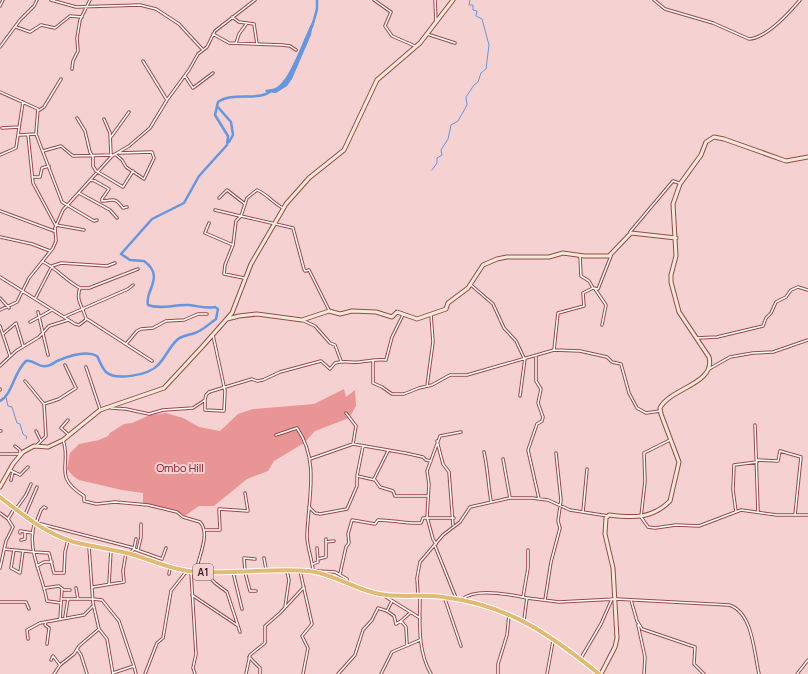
<svg xmlns="http://www.w3.org/2000/svg" width="808" height="674" font-family="Manrope,sans-serif">
	<style>
		.green { fill: #e99495 }
		.water { fill: #6795de }
		.lines { fill: none; stroke-linecap: round; stroke-linejoin: round }
		.stream { stroke: #6795de; stroke-width: 1 }
		.river { stroke: #6795de; stroke-width: 2.5 }
		.street-casing { stroke: #944a4c; stroke-width: 3.5 }
		.secondary-casing { stroke: #944a4c; stroke-width: 5 }
		.highway-casing { stroke: #fff; stroke-width: 6 }
		.street { stroke: #fff; stroke-width: 1.5 }
		.secondary { stroke: #f6ead6; stroke-width: 3 }
		.highway { stroke: #e2b975; stroke-width: 4 }
		.labels { text-anchor: middle; dominant-baseline: central; stroke-width: 4; stroke-linejoin: round; paint-order: stroke }
		.shield { fill: #f5d2d1; stroke: #745353; stroke-width: 1 }
		.shield-label { font-size: 10px; font-weight: bold; fill: #3c1c1d }
		.park-label { font-size: 11px; fill: #860d24; stroke: #f5d2d1 }
	</style>
	<rect width="100%" height="100%" fill="#f5d2d1"/>
	<path class="green" d="M344,389L346,397L355,390L356,406L349,418L315,431L304,443L274,461L268,471L247,479L214,506H199L183,517L180,513L143,503V493L122,490L79,480L73,476L67,469L70,453L79,444L99,440L108,436L110,433L124,424L132,423L150,415L166,413L183,418L199,427L220,431L238,414L253,409L314,404Z"/>
	<path class="water" d="M314,19L311,35L292,79L287,86L276,93L266,92L265,90C269,89 274,89 277,87C292,77 304,35 314,19Z"/>
	<g class="lines">
		<path class="stream" d="M432,170L437,163V158L442,155L441,150L448,139L451,125L458,121L467,105L466,97L474,85L478,82L481,73L486,69L489,45L482,19L476,16L477,11L473,10V5H469L470,0
			M6,397L8,406L12,407L17,423L20,424L23,434L27,437L26,439"/>
		<path class="river" d="M312,27L317,9V0
			M217,106L231,122L233,135L229,142
			M0,401C13,394 13,373 26,361C34,359 38,368 46,366C50,366 54,363 57,361C69,356 86,350 97,356C100,361 101,367 106,372C116,381 149,375 158,365C166,357 169,347 178,339C184,335 189,335 195,333C203,330 209,324 216,319L218,309L215,307C205,309 199,306 189,305C176,304 161,310 148,305C144,291 166,277 144,261L130,260L121,254L152,219L184,203L199,176L227,145L228,136L215,115L218,102C233,91 258,102 271,91"/>
		<defs>
			<path id="street" d="M51,0L76,7L140,5L156,9L179,24L203,50
				M374,0L391,12L385,26L392,36L415,46
				M435,0L436,21
				M654,0L665,9L713,23L749,39C766,38 789,13 800,0
				M0,6L3,0
				M232,17L239,22L254,24L257,44
				M16,27L30,32L41,25L55,28L70,16L82,17
				M213,34L229,43L282,45L290,46L296,50
				M427,34L455,43
				M236,43L239,34L247,23
				M0,47L20,20L34,6L37,0
				M143,61L167,100
				M72,69L73,61L78,51L77,38L80,20L90,0
				M185,76L193,88L213,73
				M0,92L38,109L36,134L62,202L94,221L97,220
				M38,111L44,107L61,79
				M77,118L85,131L90,152L93,157V166L96,171L123,187L133,171
				M104,119L110,133L111,155
				M2,128L19,127
				M19,135L36,134
				M28,135L33,183L56,226
				M111,137L129,112
				M43,151L61,146L73,156L112,155
				M115,154L122,160L126,167L144,179L154,158L152,152L119,153
				M0,155L16,148L23,102
				M32,177H40L42,168L49,166
				M90,180L95,181L109,189L102,199V201C114,201 114,196 123,208L127,207
				M79,193L110,210L117,218
				M219,198L227,190L245,204
				M215,210L240,216
				M0,211L54,231
				M241,216L293,228L304,269L305,271L309,270L329,310
				M209,223L205,233L233,245L225,265L224,274L244,278
				M56,225L84,230
				M630,232L673,181L679,183
				M0,237L32,244L50,251
				M233,245L236,221L241,216L247,198L257,190C267,194 273,203 283,208
				M580,256L581,276L589,281L593,288
				M43,262C58,269 65,280 80,288C75,301 84,308 86,319
				M0,277L75,324L79,325L87,319L152,361
				M471,285L493,304L504,328L516,341L524,358
				M80,288H89L138,269
				M595,289L606,305L602,325
				M0,298L9,308
				M35,299L52,266L61,263L107,266L115,263
				M0,310L17,302L29,278L53,248L56,241L55,228L63,210L112,156L129,146L150,128L167,100L189,70L198,54L207,47L215,31L255,0
				M38,312L48,355
				M64,317L128,289L133,285
				M302,320L315,326L330,343L335,345L341,361
				M30,322L52,310
				M0,326L10,356
				M3,334L16,323L23,346
				M697,338L717,337L763,326L766,318L771,313L776,302L786,297L791,290L798,287L808,290
				M126,344L137,331L141,329L153,328L166,321L184,320L198,314H207
				M554,350L580,351L607,357L612,362L621,364L629,393L637,408L646,413L660,411
				M536,357V381L541,389L538,403L543,417L542,421L537,424L528,450L539,499
				M373,360V383L382,387L392,394H404L419,388L432,385L450,375H467L554,350L558,313L584,306L583,293L593,288L598,289L611,256
				M0,366L16,351L39,337L49,326L68,320
				M86,367L100,409
				M709,369L730,357L753,353L773,352L808,340
				M25,381L44,404
				M427,386L433,342L431,315
				M0,389V390
				M520,396L525,358
				M205,400L206,395L209,392L252,379L257,381L263,380L280,372L321,361L330,369L335,363C346,360 350,363 360,362C369,361 377,359 386,360L392,337L403,315
				M111,408L126,409L149,414L163,410L193,408L205,400V410L224,411L225,391L213,335
				M68,420L61,428L69,435
				M755,425L758,511
				M0,431H1
				M36,431L41,441
				M276,435L297,428C320,461 308,499 307,536C307,547 312,559 313,570
				M63,440C72,465 52,476 84,496V501L96,504L115,502L148,505L177,512L183,517L200,522C211,534 198,557 196,572
				M670,440L644,453L645,481L641,517L648,527L655,528L676,525L699,526L741,510L777,515H808
				M437,441L443,464L449,472L453,525
				M353,444L405,453L423,457L426,460L431,461
				M15,446L20,450V453
				M36,446L46,436L44,404L59,399L76,388L65,365
				M363,446L357,476L375,480L380,487L393,491L395,496H428
				M484,452C488,470 488,484 491,501
				M0,454H21
				M310,459L353,444L356,426L346,413
				M503,459L510,498
				M757,460L778,461L780,451L801,457L795,515
				M10,470L20,475L28,467
				M374,479L388,451
				M11,480L13,472
				M309,507L315,513L320,514L347,509L357,486V476
				M16,509L26,495L31,484
				M583,512L587,469
				M736,512L733,490L734,465L757,462
				M0,513L8,519
				M25,515L37,487
				M36,523L41,510L44,507L46,508
				M37,523L134,548
				M34,525C27,551 43,576 47,601L61,603
				M204,530H220L219,509L248,511L245,493
				M20,533V531L33,533
				M21,540L25,539V532
				M326,542L334,541
				M436,544L433,539L427,517L429,484L427,471L440,436L461,432
				M435,546L456,598
				M4,549L34,552
				M134,549L162,559L166,548
				M14,550L11,568L20,573L23,551
				M138,550L141,537V524
				M34,552L49,553L54,573H64L65,552L68,540
				M130,553L134,549L136,539
				M264,558L266,569
				M318,559L326,557V539
				M313,564L318,562L317,548
				M37,566L44,562H52
				M0,568L6,541L13,527L8,519L14,509
				M245,571L244,558L255,559
				M300,571L312,624L302,636L308,648L303,674
				M317,571L335,572L347,579V583
				M191,572L196,654L193,668L195,674
				M233,572L242,609
				M245,572L250,591H256
				M206,573L215,583L227,592L240,632
				M169,574L170,568
				M340,574L346,547L349,543L348,534L352,520L375,524L378,520C393,520 406,524 421,523L423,518H454
				M109,584L111,550
				M93,587L124,582L123,571L126,553
				M45,588L59,586L64,590H70
				M76,588L78,599
				M192,595L237,625
				M418,595L417,578L420,562L443,535L460,522L470,507L510,498H532L548,500L570,510L608,516
				M420,596C420,622 417,650 431,674
				M386,597L420,618
				M523,597L528,568V550
				M62,599H93
				M93,599L102,600L119,621L134,666
				M445,599L461,646
				M463,599C475,587 513,595 527,598
				M545,600L551,562L560,528L558,521L561,500L556,453
				M631,600L637,621L642,629L695,647L694,664L704,674
				M0,602H26L29,609
				M285,607L289,580L287,571
				M387,611L394,616L396,624L401,621L406,627L407,645
				M65,617L68,599
				M60,619L62,589
				M524,620L527,598L559,602L616,599L729,605C753,612 754,653 759,674
				M401,621L410,613
				M46,622L45,625L49,628L47,644
				M638,625L645,657L644,674
				M99,629L107,639L113,674
				M28,639L27,630L40,623L84,615L93,606
				M77,649L81,655L87,674
				M249,657L260,668V674
				M581,658L601,624L612,599
				M51,660L53,656L60,665
				M113,673L134,666L136,674
				M54,674L60,665L74,654L79,646L99,629L93,603L89,547
				M145,674L157,643L163,638L171,591L186,572
				M246,674L250,655L265,643V626L280,613L304,587
				M338,674L355,655L363,630L372,620L378,608L387,611L392,601
				M381,674L392,652L420,640
				M498,674V664L507,635L509,615
				M547,674L553,641
				M797,674L808,660"/>
			<path id="secondary" d="M227,319L239,316L257,314L302,320L329,311L340,314L352,311L376,312L392,317L397,312L417,319L446,309L448,303L468,288L483,265L497,259L507,257H549L563,253L584,256H609L631,233L676,238
				M0,487L13,464L23,452L34,446L48,447L63,440L100,410L164,388L202,347L232,313L251,264L286,204L309,178L344,150L377,80L420,43L453,0
				M601,674L615,647L617,638L613,568L605,534L606,518L609,515C633,518 652,519 670,501L679,462L661,414L660,408C670,388 716,384 709,357L679,312L671,282V275L676,256L673,204L680,184L701,155L706,142L714,137L724,139L786,161L808,157"/>
			<path id="highway" d="M0,497C24,516 45,533 74,542C93,547 112,549 131,554C154,561 175,571 199,572C235,574 272,568 309,571C334,574 354,589 379,594C400,598 422,594 443,597C508,605 550,634 599,674"/>
		</defs>
		<use href="#street" class="street-casing"/>
		<use href="#secondary" class="secondary-casing"/>
		<use href="#highway" class="highway-casing"/>
		<use href="#street" class="street"/>
		<use href="#secondary" class="secondary"/>
		<use href="#highway" class="highway"/>
	</g>
	<g class="labels">
		<rect class="shield" x="193" y="564" width="20" height="16" rx="3"/>
		<g class="shield-label">
			<text x="203" y="572">A1</text>
		</g>
		<g class="park-label">
			<text x="180" y="467">Ombo Hill</text>
		</g>
	</g>
</svg>
